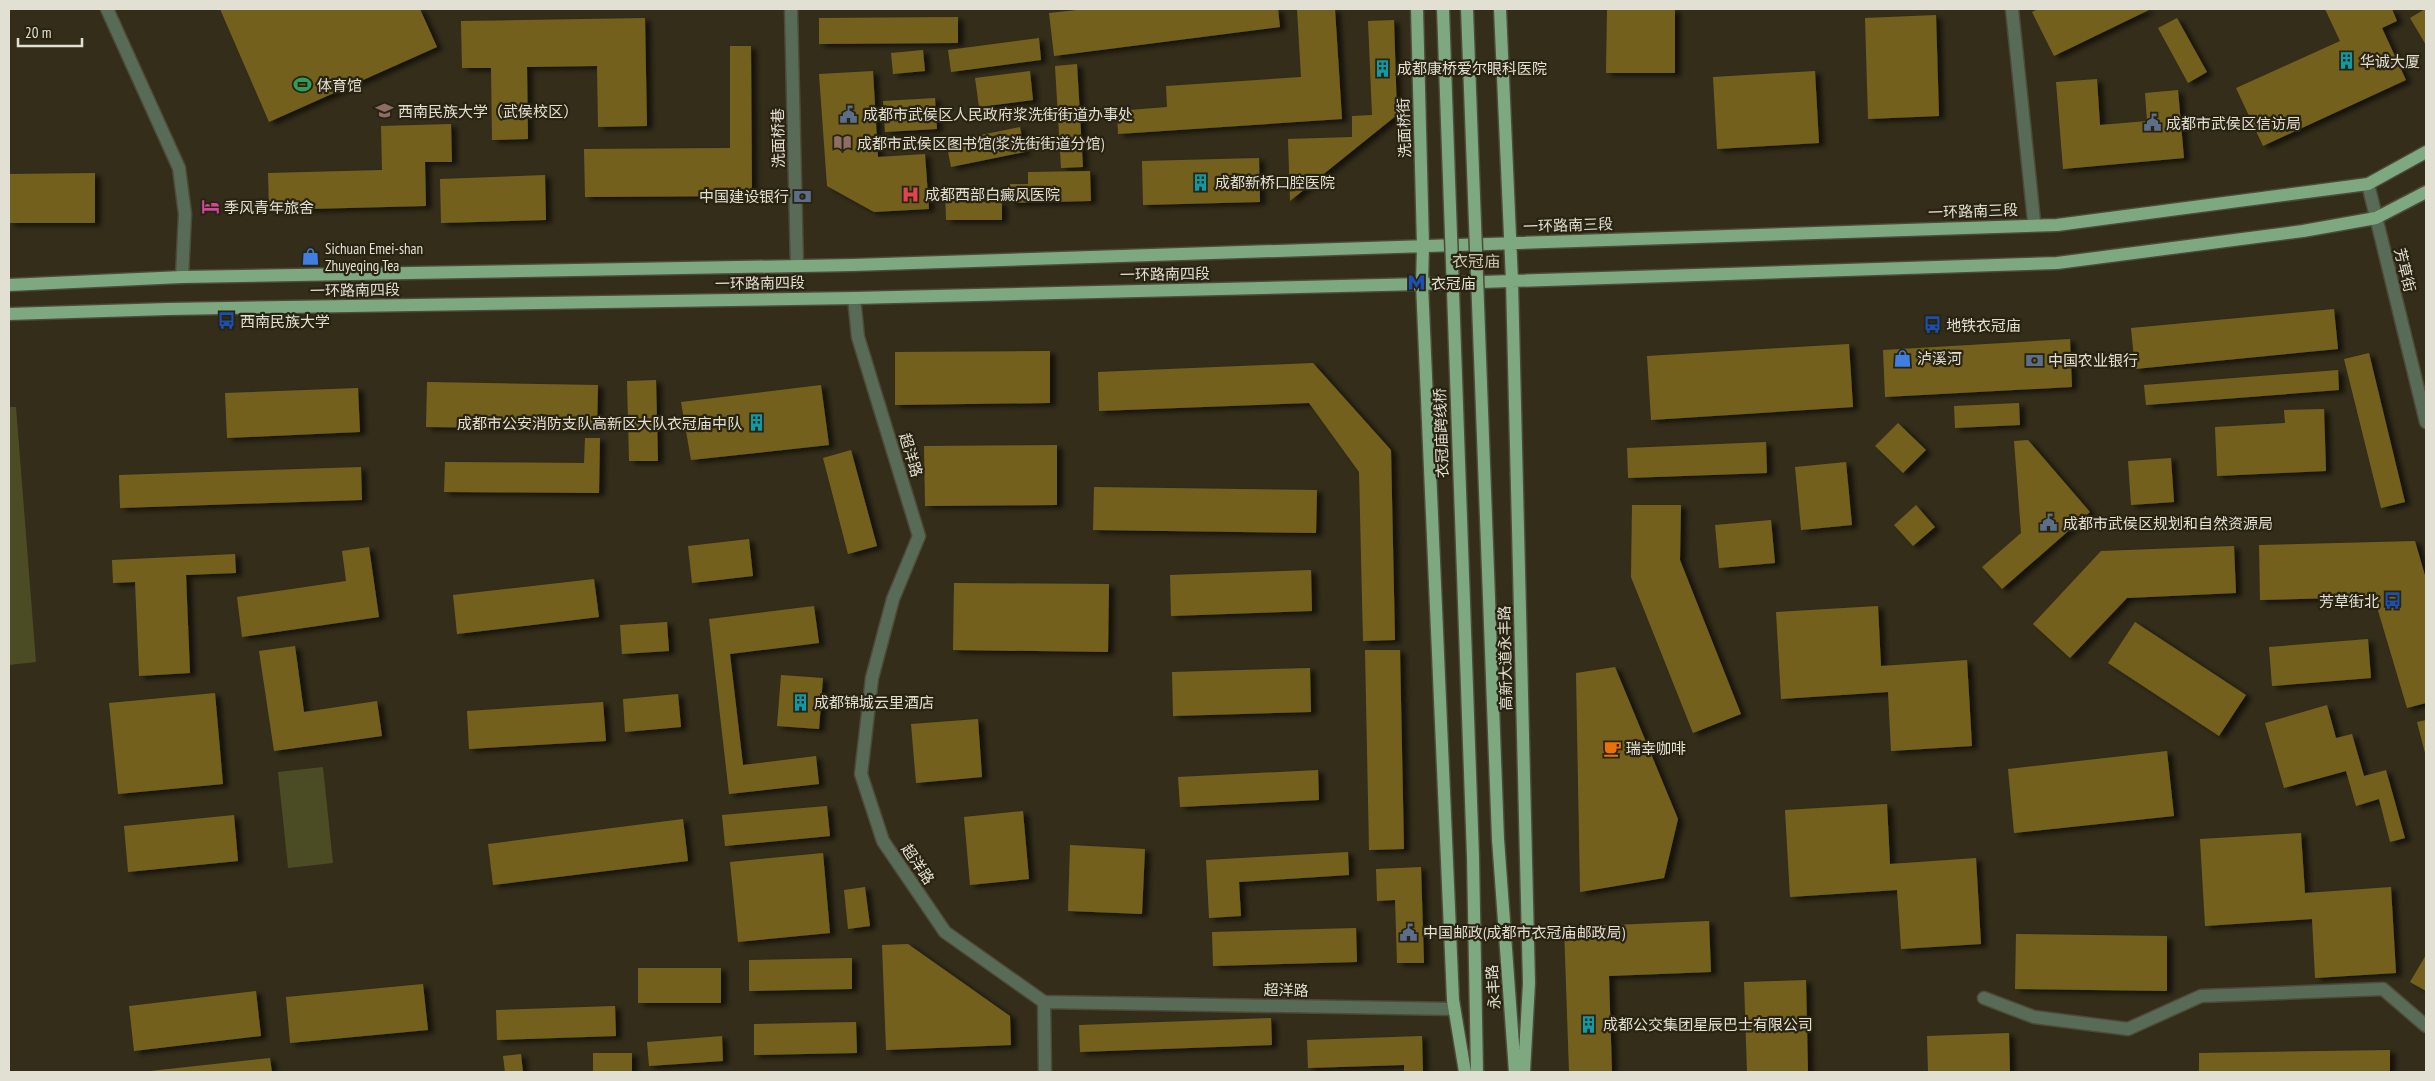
<svg xmlns="http://www.w3.org/2000/svg" width="2435" height="1081" font-family="'PT Sans Narrow','Noto Sans SC',sans-serif">
	<style>
		.green { fill: #4b4c24 }
		.building { fill: #73611e; filter: url(#shadow) }
		.lines { fill: none; stroke-linecap: round; stroke-linejoin: round }
		.minor-casing { stroke: #4f4938; stroke-width: 15 }
		.major-casing { stroke: #4f4938; stroke-width: 15 }
		.minor { stroke: #576b57; stroke-width: 12 }
		.major { stroke: #7ea880; stroke-width: 12 }
		.major-bridge-casing { stroke: #4f4938; stroke-width: 15; stroke-linecap: butt }
		.major-bridge { stroke: #7ea880; stroke-width: 12 }
		.labels { text-anchor: middle; dominant-baseline: central; stroke-width: 4.5; stroke-linejoin: round; paint-order: stroke }
		.poi-label { font-size: 15px; fill: #e2dfd3; stroke: #292311; text-anchor: start }
		.street-label { font-size: 15px; fill: #e2dfd3; stroke: #292311 }
		.neighbourhood-label { font-size: 16px; fill: #cbc4ad; stroke: #292311 }
	</style>
	<defs>
		<filter id="shadow"><feDropShadow dx="5.5" dy="3" stdDeviation="2.5" flood-color="#0009"/></filter>
	</defs>
	<rect width="100%" height="100%" fill="#332d1a"/>
	<path class="green" d="M9,407H16L36,662L9,665Z
		M323,767L333,863L288,868L278,772Z"/>
	<path class="building" d="M220,9H420L437,47L269,122Z
		M1086,9H1278L1280,27L1054,56L1049,13Z
		M1297,9H1335L1342,119L1118,134L1117,111L1167,107L1166,86L1301,77Z
		M1607,9H1675V73H1606Z
		M2038,9H2151L2054,56L2032,12Z
		M2325,9H2392L2397,21L2382,28L2406,80L2263,146L2236,88L2340,41Z
		M2425,9H2426V45L2410,18Z
		M1936,15L1939,116L1868,119L1865,18Z
		M958,17V43L819,44V18Z
		M645,18L647,126L598,127L597,66L527,67L528,139L492,140L491,68H462L461,21Z
		M2177,18L2207,72L2188,83L2158,28Z
		M1394,20L1397,115L1290,201L1288,139L1352,137V116L1372,115L1368,21Z
		M1039,38L1041,60L951,72L948,50Z
		M730,46H751L752,196L585,197L584,149L730,148Z
		M923,50L925,71L893,74L891,53Z
		M1077,64L1083,167L1061,168L1055,66Z
		M873,71L878,157L925,154L929,209L874,212L827,186L819,74Z
		M1030,71L1033,100L979,107L975,78Z
		M1815,71L1819,143L1717,149L1713,77Z
		M2097,79L2100,125L2147,121L2145,93L2178,90L2184,158L2063,169L2056,82Z
		M935,98L937,129L885,132L883,101Z
		M451,124L452,162H425L426,206L269,210L268,173L382,170L381,126Z
		M1020,127L1025,152L951,167L946,142Z
		M1259,158L1260,202L1143,205L1142,161Z
		M1090,171L1091,201L1010,203V184H1028V172Z
		M95,173V223H9V174Z
		M545,175L546,220L441,223L440,179Z
		M945,187H970V202H1002V220H946Z
		M2334,309L2338,349L2135,369L2131,328Z
		M2070,339L2072,387L1885,397L1883,350Z
		M1849,344L1853,407L1651,420L1647,356Z
		M1050,351V403L895,405V352Z
		M2369,353L2405,502L2381,508L2344,359Z
		M1313,363L1391,450L1395,640L1363,641L1359,472L1309,403L1099,411L1098,372Z
		M2338,370L2339,390L2146,405L2144,385Z
		M656,380L658,461H629L627,381Z
		M427,382L598,385L597,429L426,427Z
		M821,385L829,445L691,460L681,402Z
		M358,388L360,432L227,438L225,393Z
		M2019,403L2020,425L1955,428L1954,406Z
		M2324,409L2326,471L2217,476L2215,427L2285,423L2284,410Z
		M1898,423L1926,450L1903,473L1875,446Z
		M585,438H600L599,493L444,492L445,462L584,463Z
		M2028,440L2090,512L2002,589L1982,567L2021,533L2014,441Z
		M1766,442L1767,473L1628,478L1627,448Z
		M1057,445V505L925,506L924,446Z
		M851,450L877,546L848,554L823,458Z
		M2171,458L2174,502L2131,505L2128,461Z
		M1846,462L1852,525L1801,530L1795,467Z
		M361,467L362,500L120,508L119,475Z
		M1094,487L1317,490L1316,533L1093,530Z
		M1632,505H1681L1680,560L1741,714L1693,733L1631,577Z
		M1916,505L1935,527L1913,546L1894,525Z
		M1771,520L1775,563L1719,568L1715,525Z
		M749,539L753,576L692,583L688,546Z
		M2415,541L2426,579V703L2407,708L2374,597L2260,600L2259,545Z
		M2234,546L2236,593L2127,598L2070,658L2033,624L2101,551Z
		M369,547L379,617L242,637L237,597L346,581L342,551Z
		M235,554L236,573L186,575L190,673L139,676L135,582L113,583L112,560Z
		M1311,570L1312,611L1171,616L1170,575Z
		M594,579L599,617L457,634L453,595Z
		M954,583L1109,584L1108,652L953,650Z
		M814,606L819,643L730,654L743,765L816,756L819,784L729,794L709,619Z
		M1878,606L1881,666L1967,660L1972,746L1891,751L1888,692L1781,699L1776,612Z
		M667,622L669,651L622,654L620,625Z
		M2135,622L2246,695L2219,736L2108,663Z
		M2368,639L2371,678L2272,686L2269,647Z
		M295,646L304,712L377,701L382,736L274,751L259,651Z
		M1365,650H1400L1404,849L1369,850Z
		M1615,667L1678,819L1664,878L1580,892L1576,673Z
		M1310,668L1311,712L1173,716L1172,672Z
		M781,675L823,678L819,729L777,726Z
		M215,693L223,784L118,794L109,703Z
		M678,694L681,727L625,732L623,699Z
		M603,702L606,741L469,749L467,711Z
		M2327,705L2336,738L2352,734L2364,776L2386,770L2405,838L2390,842L2379,799L2356,806L2346,771L2284,788L2265,723Z
		M978,719L982,777L916,783L911,724Z
		M2426,720V757L2417,722Z
		M2167,751L2174,816L2014,833L2008,769Z
		M1318,770L1319,800L1180,807L1178,777Z
		M1887,804L1890,864L1976,858L1981,944L1901,949L1897,890L1790,897L1785,810Z
		M827,806L830,836L725,846L722,815Z
		M1023,811L1029,879L970,885L964,817Z
		M234,815L238,861L128,872L124,826Z
		M683,819L688,861L493,885L488,844Z
		M2301,833L2305,893L2391,887L2396,973L2315,978L2312,919L2205,926L2200,839Z
		M1070,845L1145,849L1142,914L1068,911Z
		M1348,852L1349,875L1239,882L1241,916L1209,918L1206,860Z
		M823,853L830,933L738,942L730,862Z
		M1421,867L1424,963H1397L1395,900L1377,901L1376,869Z
		M865,887L870,926L848,929L844,890Z
		M1709,921L1711,972L1609,976L1612,1072H1569L1564,927Z
		M1356,928L1357,962L1213,966L1212,932Z
		M2016,934L2167,936V991L2015,989Z
		M908,944L1010,1016L1011,1045L886,1050L882,945Z
		M2426,955V991L2410,982Z
		M852,958V989L749,991V960Z
		M638,968H721V1003H638Z
		M1806,980L1808,1072H1747L1744,982Z
		M423,984L428,1030L290,1043L286,997Z
		M256,991L261,1036L134,1051L129,1006Z
		M615,1006L616,1036L497,1040L496,1010Z
		M1271,1018L1272,1045L1080,1052L1079,1025Z
		M856,1022L857,1053L754,1055V1024Z
		M2009,1033L2010,1072H1928L1927,1036Z
		M722,1036L723,1061L649,1066L647,1042Z
		M1422,1036L1423,1072H1404V1065L1308,1068L1307,1040Z
		M2390,1050V1072H2199V1053Z
		M593,1053H632V1072H593Z
		M521,1054L523,1072H505L503,1056Z
		M270,1058L272,1072H150V1071Z"/>
	<g class="lines">
		<defs>
			<path id="minor" d="M107,9L179,168L185,214L182,277
				M791,9L797,266
				M2012,9L2034,221
				M2368,184L2426,422
				M854,298L858,337L919,536L893,599L872,678L861,774L883,841L945,932L1044,1002L1454,1009
				M1984,998L2034,1017L2128,1029L2201,996L2383,989L2426,1026
				M1044,1002L1045,1072"/>
			<path id="major" d="M1417,9L1423,246L1422,284L1453,1000L1465,1072
				M1500,9L1512,281L1529,983L1524,1072
				M9,285L182,277L853,265L2057,225L2368,184L2426,152
				M9,314L168,309L854,298L1422,284L2057,263L2303,231L2376,218L2426,192
				M1498,839L1515,1072
				M1473,857L1477,1072"/>
		</defs>
		<use href="#minor" class="minor-casing"/>
		<use href="#major" class="major-casing"/>
		<use href="#minor" class="minor"/>
		<use href="#major" class="major"/>
		<defs>
			<path id="major-bridge" d="M1443,9L1473,857
				M1467,9L1498,839"/>
		</defs>
		<use href="#major-bridge" class="major-bridge-casing"/>
		<use href="#major-bridge" class="major-bridge"/>
	</g>
	<defs>
		<symbol id="building-bare" viewBox="-9 -9 18 18"><path d="M-4-6H4V6H1V3H-1V6H-4ZM-2.5-4.3h1.7v1.8h-1.7ZM.8-4.3h1.7v1.8H.8ZM-2.5-1h1.7V.8h-1.7ZM.8-1h1.7V.8H.8Z" fill="#0f9aa8" stroke="#292311" stroke-width="2.5" paint-order="stroke"/></symbol>
		<symbol id="stadium-bare" viewBox="-9 -9 18 18"><path d="M0-5a6.5 5 0 1 0 0 10a6.5 5 0 1 0 0-10ZM-3.5-1.8h7v3.6h-7Z" fill="#2e9e5b" stroke="#292311" stroke-width="2.5" paint-order="stroke"/></symbol>
		<symbol id="university-bare" viewBox="-9 -9 18 18"><path d="M0-5L7-2L0 1L-7-2ZM-4 1L0 2.5L4 1V4Q0 6-4 4Z" fill="#8d6e63" stroke="#292311" stroke-width="2.5" paint-order="stroke"/></symbol>
		<symbol id="civic-bare" viewBox="-9 -9 18 18"><path d="M-.6-6.5H3V-4.5H.6V-3L4-1V1h2V6H-6V1h2V-1L-.6-3ZM-1.2 2.5V6h2.4V2.5Z" fill="#5c6f8a" stroke="#292311" stroke-width="2.5" paint-order="stroke"/></symbol>
		<symbol id="library-bare" viewBox="-9 -9 18 18"><path d="M-6-4Q-3-5.5-.7-3.5V5Q-3 3-6 4ZM6-4Q3-5.5 .7-3.5V5Q3 3 6 4Z" fill="#8d6e63" stroke="#292311" stroke-width="2.5" paint-order="stroke"/></symbol>
		<symbol id="hospital-bare" viewBox="-9 -9 18 18"><path d="M-5-5h3v3.5h4V-5h3V5h-3V1.5h-4V5h-3Z" fill="#e0444e" stroke="#292311" stroke-width="2.5" paint-order="stroke"/></symbol>
		<symbol id="bank-bare" viewBox="-9 -9 18 18"><path d="M-6-4H6V4H-6ZM0-2.3a2.3 2.3 0 1 0 0 4.6a2.3 2.3 0 1 0 0-4.6Z" fill="#5c6f8a" stroke="#292311" stroke-width="2.5" paint-order="stroke"/></symbol>
		<symbol id="hotel-bare" viewBox="-9 -9 18 18"><path d="M-6-4.5h1.5V1H6V5H4.5V3h-9V5H-6ZM-4 0a1.8 1.8 0 1 1 3.6 0ZM.5 0V-2.5h3Q6-2.5 6 0Z" fill="#d1479c" stroke="#292311" stroke-width="2.5" paint-order="stroke"/></symbol>
		<symbol id="shop-bare" viewBox="-9 -9 18 18"><path d="M-5-2.5h2.3a2.7 3.5 0 0 1 5.4 0H5L5.5 6h-11ZM-1.5-2.5h3a1.5 2.3 0 0 0-3 0Z" fill="#3f7fe0" stroke="#292311" stroke-width="2.5" paint-order="stroke"/></symbol>
		<symbol id="metro-bare" viewBox="-9 -9 18 18"><path d="M-5.5 5V-5H-3L0 0L3-5H5.5V5H3V-.5L0 4L-3-.5V5Z" fill="#1a4fb4" stroke="#292311" stroke-width="2.5" paint-order="stroke"/></symbol>
		<symbol id="bus-bare" viewBox="-9 -9 18 18"><path d="M-5-6H5V4H4V6H2V4H-2V6H-4V4H-5ZM-3.5-4V0h7V-4ZM-3.5 1.2v1.5H-2V1.2ZM2 1.2v1.5H3.5V1.2Z" fill="#1a4fb4" stroke="#292311" stroke-width="2.5" paint-order="stroke"/></symbol>
		<symbol id="cafe-bare" viewBox="-9 -9 18 18"><path d="M-5.5-4.5H6V0H3Q3 3.5 0 3.5H-2.5Q-5.5 3.5-5.5 0ZM3-3.2v2h1.7v-2ZM-6 4.5H4V6H-6Z" fill="#e8710a" stroke="#292311" stroke-width="2.5" paint-order="stroke"/></symbol>
	</defs>
	<g fill-rule="evenodd">
		<use href="#building-bare" x="2334" y="48" width="25" height="25"/>
		<use href="#building-bare" x="1370" y="56" width="25" height="25"/>
		<use href="#stadium-bare" x="290" y="72" width="25" height="25"/>
		<use href="#university-bare" x="372" y="98" width="25" height="25"/>
		<use href="#civic-bare" x="836" y="102" width="25" height="25"/>
		<use href="#civic-bare" x="2140" y="110" width="25" height="25"/>
		<use href="#library-bare" x="830" y="130" width="25" height="25"/>
		<use href="#building-bare" x="1188" y="170" width="25" height="25"/>
		<use href="#hospital-bare" x="898" y="182" width="25" height="25"/>
		<use href="#bank-bare" x="790" y="184" width="25" height="25"/>
		<use href="#hotel-bare" x="198" y="194" width="25" height="25"/>
		<use href="#shop-bare" x="298" y="244" width="25" height="25"/>
		<use href="#metro-bare" x="1404" y="270" width="25" height="25"/>
		<use href="#bus-bare" x="214" y="308" width="25" height="25"/>
		<use href="#bus-bare" x="1920" y="312" width="25" height="25"/>
		<use href="#shop-bare" x="1890" y="346" width="25" height="25"/>
		<use href="#bank-bare" x="2022" y="348" width="25" height="25"/>
		<use href="#building-bare" x="744" y="410" width="25" height="25"/>
		<use href="#civic-bare" x="2036" y="510" width="25" height="25"/>
		<use href="#bus-bare" x="2380" y="588" width="25" height="25"/>
		<use href="#building-bare" x="788" y="690" width="25" height="25"/>
		<use href="#cafe-bare" x="1600" y="736" width="25" height="25"/>
		<use href="#civic-bare" x="1396" y="920" width="25" height="25"/>
		<use href="#building-bare" x="1576" y="1012" width="25" height="25"/>
	</g>
	<g class="labels">
		<g class="poi-label">
			<text x="2360" y="61">华诚大厦</text>
			<text x="1397" y="68">成都康桥爱尔眼科医院</text>
			<text x="317" y="85">体育馆</text>
			<text x="398" y="111">西南民族大学（武侯校区）</text>
			<text x="863" y="114">成都市武侯区人民政府浆洗街街道办事处</text>
			<text x="2166" y="123">成都市武侯区信访局</text>
			<text x="857" y="143">成都市武侯区图书馆(浆洗街街道分馆)</text>
			<text x="1215" y="182">成都新桥口腔医院</text>
			<text x="925" y="194">成都西部白癜风医院</text>
			<text x="789" y="196" text-anchor="end">中国建设银行</text>
			<text x="224" y="207">季风青年旅舍</text>
			<text x="325" y="248">Sichuan Emei-shan<tspan x="325" dy="17">Zhuyeqing Tea</tspan></text>
			<text x="1431" y="283">衣冠庙</text>
			<text x="240" y="321">西南民族大学</text>
			<text x="1946" y="325">地铁衣冠庙</text>
			<text x="1917" y="358">泸溪河</text>
			<text x="2048" y="360">中国农业银行</text>
			<text x="742" y="423" text-anchor="end">成都市公安消防支队高新区大队衣冠庙中队</text>
			<text x="2063" y="523">成都市武侯区规划和自然资源局</text>
			<text x="2379" y="601" text-anchor="end">芳草街北</text>
			<text x="814" y="702">成都锦城云里酒店</text>
			<text x="1626" y="748">瑞幸咖啡</text>
			<text x="1423" y="932">中国邮政(成都市衣冠庙邮政局)</text>
			<text x="1603" y="1024">成都公交集团星辰巴士有限公司</text>
		</g>
		<g class="street-label">
			<text transform="translate(1404 128) rotate(-92)">洗面桥街</text>
			<text transform="translate(778 138) rotate(-91)">洗面桥巷</text>
			<text transform="translate(1973 211) rotate(-2)">一环路南三段</text>
			<text transform="translate(1568 225) rotate(-2)">一环路南三段</text>
			<text transform="translate(2405 270) rotate(76)">芳草街</text>
			<text transform="translate(1165 274) rotate(-1)">一环路南四段</text>
			<text transform="translate(760 283) rotate(-1)">一环路南四段</text>
			<text transform="translate(355 290) rotate(-1)">一环路南四段</text>
			<text transform="translate(1441 433) rotate(-92)">衣冠庙跨线桥</text>
			<text transform="translate(911 455) rotate(73)">超洋路</text>
			<text transform="translate(1505 658) rotate(-91)">高新大道永丰路</text>
			<text transform="translate(918 864) rotate(56)">超洋路</text>
			<text transform="translate(1493 987) rotate(-94)">永丰路</text>
			<text transform="translate(1286 990) rotate(1)">超洋路</text>
		</g>
		<g class="neighbourhood-label">
			<text x="1476" y="261">衣冠庙</text>
		</g>
	</g>
	<rect width="2435" height="1081" fill="none" stroke="#e2dfd3" stroke-width="20"/>
	<path d="M18 38v8h64v-8" fill="none" stroke="#e2dfd3" stroke-width="2.5"/>
	<text x="25" y="38" font-size="15" fill="#e2dfd3" stroke="#292311" stroke-width="4" paint-order="stroke">20 m</text>
</svg>
